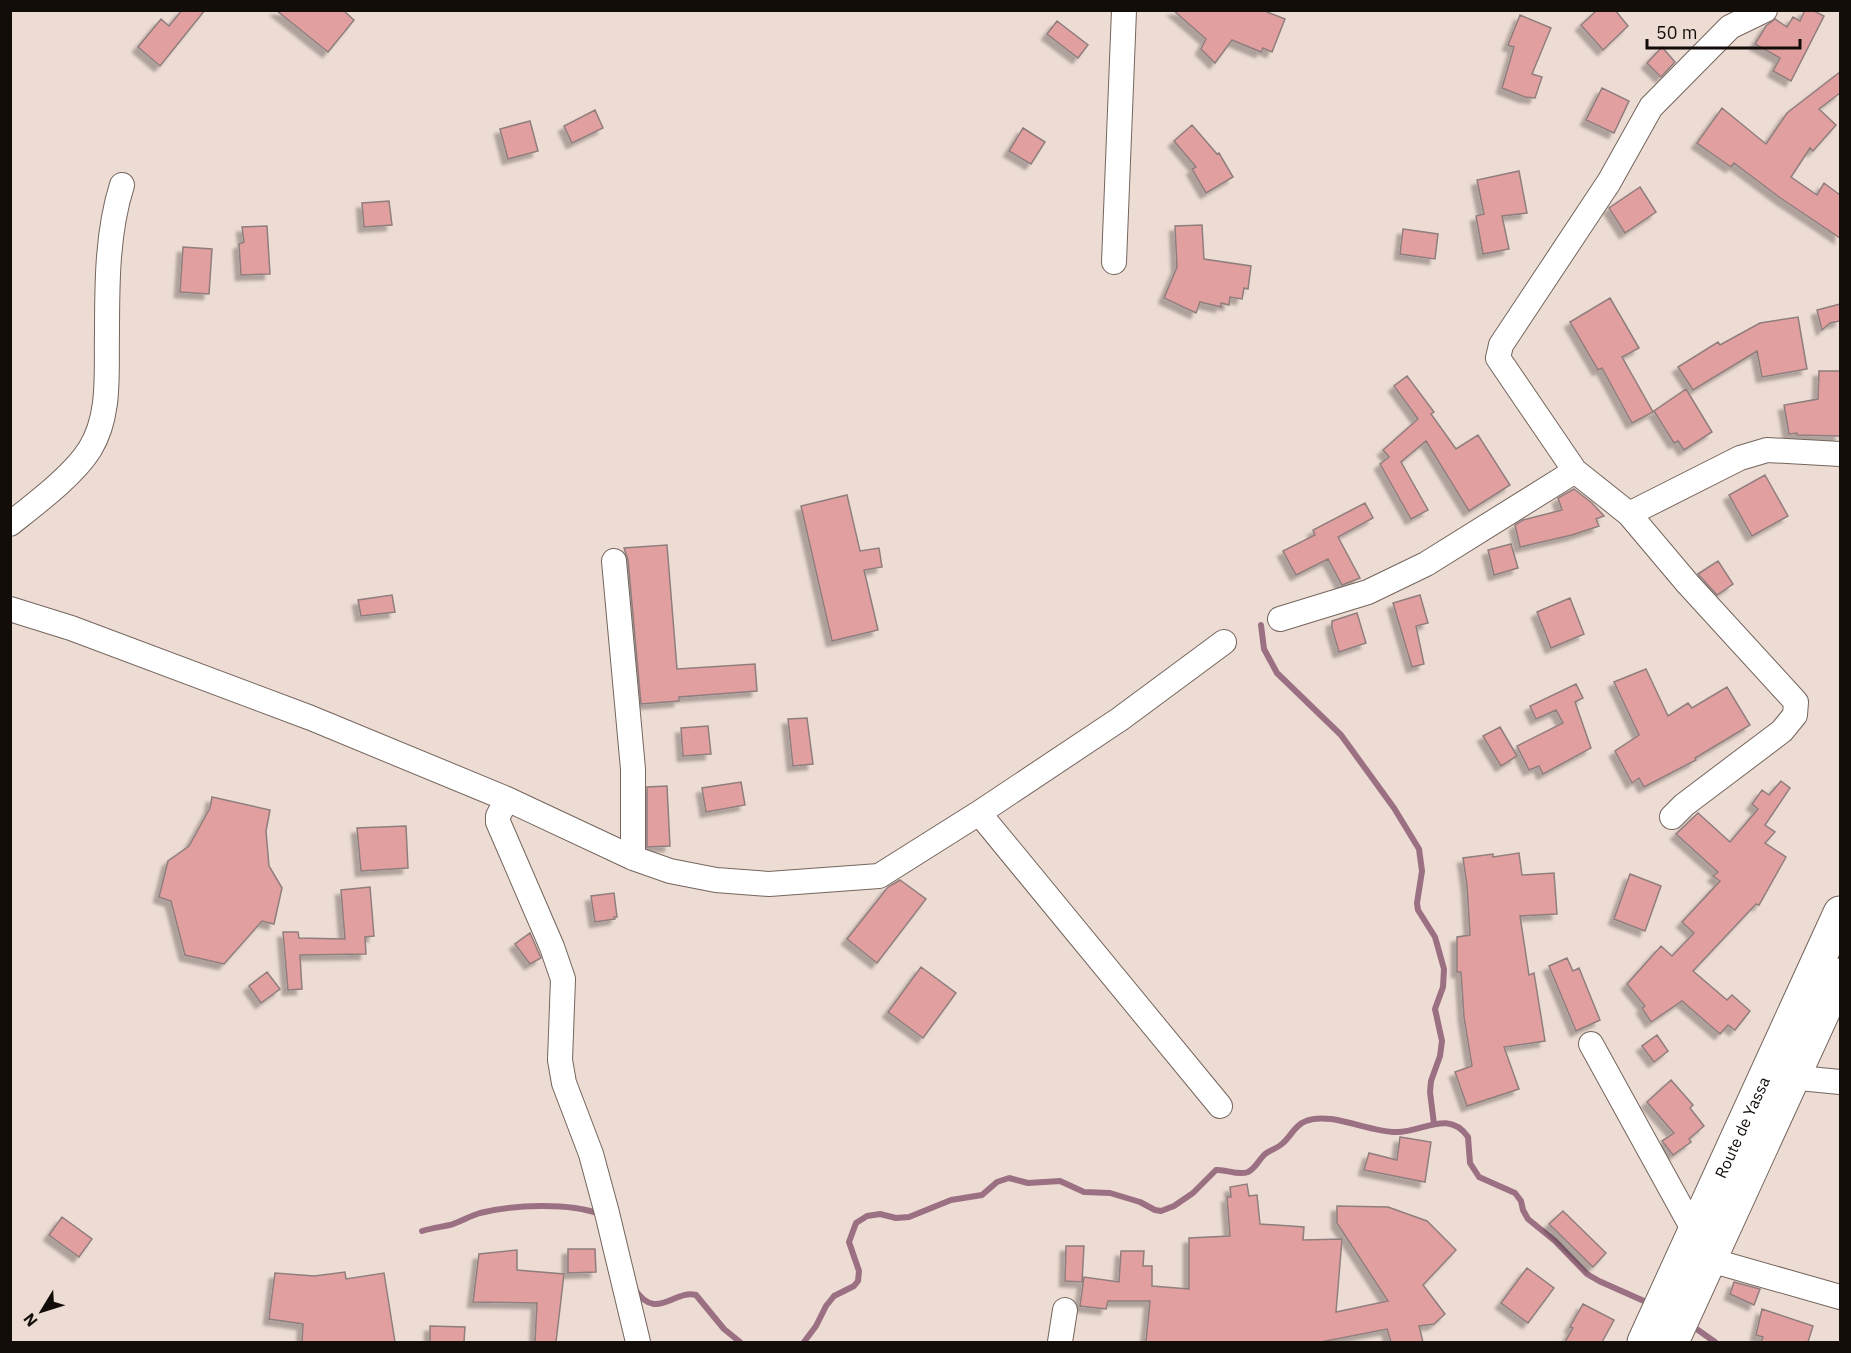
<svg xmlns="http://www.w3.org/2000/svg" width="1851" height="1353" font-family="'IBM Plex Sans',sans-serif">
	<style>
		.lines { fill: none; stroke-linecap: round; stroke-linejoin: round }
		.stream { stroke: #9c7083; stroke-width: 6 }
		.building { fill: #e19f9f; stroke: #907e7e; stroke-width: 1.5; filter: url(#shadow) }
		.minor-casing { stroke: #74655d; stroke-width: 26 }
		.primary-casing { stroke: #74655d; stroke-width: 35 }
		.minor { stroke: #fff; stroke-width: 24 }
		.primary { stroke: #fff; stroke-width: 33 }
		.labels { text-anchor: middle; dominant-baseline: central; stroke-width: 5; stroke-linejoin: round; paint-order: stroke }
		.street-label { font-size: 16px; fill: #130d0a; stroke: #eddcd3 }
	</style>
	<defs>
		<filter id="shadow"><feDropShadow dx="-5.5" dy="5.5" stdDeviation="1.5" flood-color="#0004"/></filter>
	</defs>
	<rect width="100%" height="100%" fill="#eddcd3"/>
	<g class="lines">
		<path class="stream" d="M1261,625L1264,649L1277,673L1341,735L1394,808L1419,849L1422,871L1417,903L1418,910L1435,937L1444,969L1443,987L1435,1009L1442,1041L1440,1056L1431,1081L1430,1092L1434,1124
			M422,1231C432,1228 441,1227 450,1225C460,1222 470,1216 480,1213C514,1205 567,1202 600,1214
			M634,1288C656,1323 674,1289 696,1295L724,1329L740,1342
			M1698,1330L1715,1342
			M804,1342L816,1326L826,1306L834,1296L854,1286L858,1281L859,1271L849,1242L856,1223L867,1216L880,1214L896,1218L909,1217L951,1200L982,1195L997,1182L1009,1178L1028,1183L1060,1181L1084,1192L1110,1193L1140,1202L1155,1210L1161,1211L1174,1206L1193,1193L1216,1170C1227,1169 1237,1176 1248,1172C1256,1168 1258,1161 1264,1155C1269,1150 1277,1149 1283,1143C1291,1136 1295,1125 1306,1121C1331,1111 1370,1133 1397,1132C1423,1132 1449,1109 1468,1137L1470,1163L1479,1177L1515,1193L1521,1201L1523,1210L1528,1219L1555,1241L1587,1274L1599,1281L1644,1301"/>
	</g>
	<path class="building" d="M182,10H205L160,66L138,47L161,19L169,26Z
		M276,10H343L354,20L328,52Z
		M1173,10H1262L1285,19L1272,52L1263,48L1261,52L1232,40L1215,63L1201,49L1206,39Z
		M1597,10H1615L1628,26L1603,50L1581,25Z
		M1805,10H1812L1824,16L1791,81L1773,71L1780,58L1755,44L1766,26L1775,19L1787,27L1793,17L1800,21Z
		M1520,15L1551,28L1532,74L1542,77L1535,98L1525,97L1502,88L1514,47L1508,45Z
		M1057,21L1088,45L1078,58L1047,34Z
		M1662,47L1675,62L1661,77L1647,63Z
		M1840,72V93L1819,109L1836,125L1813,151L1810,148L1791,177L1817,195L1824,183L1840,195V238L1779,197L1734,163L1731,167L1697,143L1722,108L1766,144L1787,113Z
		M1602,88L1629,101L1614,133L1586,120Z
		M595,110L603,128L572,143L564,126Z
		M530,121L538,151L508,159L500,129Z
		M1192,125L1217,154L1219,153L1233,177L1206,193L1192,169L1196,167L1174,141Z
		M1023,128L1045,142L1031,164L1009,151Z
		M1519,171L1527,213L1502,216L1509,249L1483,254L1476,216L1484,214L1477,180Z
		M1640,187L1656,212L1625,233L1609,208Z
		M389,201L392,225L364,227L362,203Z
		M1202,225L1204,259L1251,266L1248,289L1244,288L1242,299L1230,297L1229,305L1221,303V307L1200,302L1196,313L1164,298L1177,267L1175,226Z
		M267,226L270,274L241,275L239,244L244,242L242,227Z
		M1403,229L1438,234L1435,259L1400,254Z
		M183,247L212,249L209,294L180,292Z
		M1610,298L1639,348L1622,357L1653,412L1632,423L1602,368L1598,370L1570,322Z
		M1840,304V321L1830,323L1822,330L1817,310Z
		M1798,317L1807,369L1762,377L1757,351L1693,390L1678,367L1718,342L1720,345L1760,323Z
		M1819,371H1840V436L1797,435V433L1789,434L1784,405L1818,399Z
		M1407,376L1434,412L1431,414L1456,449L1478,435L1510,485L1469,511L1426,441L1401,462L1428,510L1411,519L1380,464L1389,457L1383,450L1418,419L1394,386Z
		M1686,389L1712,432L1684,450L1678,441L1674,443L1654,411Z
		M1765,475L1788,516L1752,536L1729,495Z
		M1574,489L1592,503L1604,516L1596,519L1599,526L1572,535L1520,547L1515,525L1523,520L1562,510L1558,498Z
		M847,495L860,551L879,548L882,567L864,570L878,630L832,641L801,506Z
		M1365,503L1373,518L1338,537L1360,578L1342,585L1328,559L1296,575L1283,551L1315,535L1313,530Z
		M1511,544L1518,568L1494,575L1488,550Z
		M667,545L677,669L755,664L757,691L679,697V701L641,704L628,560L624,548Z
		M1718,561L1733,584L1717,595L1698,574Z
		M392,595L395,612L361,616L358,600Z
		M1420,595L1428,623L1416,626L1424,664L1412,667L1393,603Z
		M1570,598L1584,634L1551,648L1537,612Z
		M1357,613L1366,643L1339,652L1332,628V621Z
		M1646,669L1668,716L1688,703L1692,708L1727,687L1750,725L1695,758L1696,760L1644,787L1639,778L1632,783L1615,751L1639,735L1614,682Z
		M1576,684L1583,698L1575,702L1591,748L1543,774L1539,766L1529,770L1517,746L1563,723L1556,710L1536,719L1530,706Z
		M807,718L813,764L793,766L788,719Z
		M708,726L711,754L683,756L681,728Z
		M1500,727L1517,756L1501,766L1483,736Z
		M1781,781L1790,788L1765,825L1775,832L1765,843L1786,857L1759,905L1756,904L1693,971L1727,1000L1732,995L1750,1011L1735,1030L1728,1025L1720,1034L1682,1001L1651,1022L1642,1008L1645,1006L1627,984L1661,946L1672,956L1694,933L1682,922L1720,881L1713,876L1718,872L1676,834L1698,813L1730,842L1758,809L1752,804L1762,790L1769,795Z
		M741,782L745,805L706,812L702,788Z
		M667,786L670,846L647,847V787Z
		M212,797L270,810L266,831L269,866L282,888L274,924L262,921L224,964L185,955L171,901L159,897L168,861L189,846L210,808Z
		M406,826L408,868L361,871L357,828Z
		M1519,853L1522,875L1554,873L1557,914L1520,916L1529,975L1534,973L1545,1041L1504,1047L1519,1089L1467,1106L1455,1072L1472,1066L1464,1017L1461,972H1457V937L1470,935L1467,885L1463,858L1493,854V857Z
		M1630,874L1661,886L1645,931L1614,919Z
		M900,880L926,899L877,963L847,939L888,887Z
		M370,887L374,936L365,937L366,954L300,955L302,989L288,990L283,932H298L299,938L345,939L341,890Z
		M614,893L617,917H614L615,919L595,922L591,896Z
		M530,933L541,958L530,964L515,944Z
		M1567,958L1573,971L1579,968L1600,1020L1576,1031L1549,966Z
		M921,967L956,993L923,1038L888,1012Z
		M267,972L280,989L261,1003L249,986Z
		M1657,1035L1668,1051L1654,1062L1642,1046Z
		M1671,1080L1693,1105L1690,1108L1704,1126L1689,1139L1691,1142L1673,1155L1662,1141L1674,1133L1647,1102Z
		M1400,1137L1431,1142L1425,1182L1364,1170L1369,1153L1397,1160Z
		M1247,1184L1249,1196L1257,1195L1260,1224L1304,1227L1303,1240L1342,1239L1336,1312L1388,1301L1337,1223V1206L1388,1207L1427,1221L1456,1250L1423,1285L1445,1314L1434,1324L1419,1326L1423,1342H1391L1387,1329L1321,1342H1146L1150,1301H1108L1106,1309L1080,1306L1084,1277L1119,1282L1121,1251H1144L1143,1266H1152V1286L1189,1289V1238L1230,1236L1227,1197H1231L1230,1187Z
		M1563,1211L1606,1253L1593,1267L1549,1224Z
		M62,1217L92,1239L79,1257L49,1235Z
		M1066,1246H1084L1082,1282L1065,1281Z
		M568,1249H595L596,1272L568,1273Z
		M517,1250V1270L564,1274L556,1342H535L537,1303L473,1302L479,1254Z
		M1527,1268L1554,1288L1528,1323L1501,1303Z
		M345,1272L346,1279L384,1273L395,1342H302L303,1324L269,1319L275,1273L314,1276Z
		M1734,1282L1760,1289L1754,1305L1730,1294Z
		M1583,1304L1614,1320L1602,1342H1565L1573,1328L1570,1327Z
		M1762,1309L1813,1326L1808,1342H1761L1763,1337L1756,1335Z
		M430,1326L465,1327L464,1342H430Z"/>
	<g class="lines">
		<defs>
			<path id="minor" d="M1114,262L1124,10
				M1629,514L1740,458L1767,450L1840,454
				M10,524C35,504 74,475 90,449C111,415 106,372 107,334C107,285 107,232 122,185
				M614,561L633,769V858
				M10,609L71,628L311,718L507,799L633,858L670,871L716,880L769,884L879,876L979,813L1120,719L1224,642
				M1280,619L1368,592L1426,564L1575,471
				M507,799L498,816V822L552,947L563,979L560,1060L564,1083L591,1154L607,1213L638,1342
				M979,813L1220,1106
				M1672,817L1684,805L1782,731L1795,715L1796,702L1688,584L1629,514L1575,471L1498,358L1501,345L1609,182L1651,107L1730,27L1765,10
				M1591,1044L1710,1260L1840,1297
				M1778,1076L1840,1082
				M1060,1342L1065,1310"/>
			<g id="primary">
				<path id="s1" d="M1644,1342L1840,913"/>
				<path d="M1672,1342L1840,975"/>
			</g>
		</defs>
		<use href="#minor" class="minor-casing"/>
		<use href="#primary" class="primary-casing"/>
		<use href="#minor" class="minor"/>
		<use href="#primary" class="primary"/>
	</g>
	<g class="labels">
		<g class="street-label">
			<text stroke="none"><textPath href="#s1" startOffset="236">Route de Yassa</textPath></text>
		</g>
	</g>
	<rect width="1851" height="1353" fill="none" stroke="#130d0a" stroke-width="24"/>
	<g transform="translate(42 1311) rotate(232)" stroke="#eddcd3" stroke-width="4.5" paint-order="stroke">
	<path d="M0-4.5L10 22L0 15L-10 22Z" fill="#130d0a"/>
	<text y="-9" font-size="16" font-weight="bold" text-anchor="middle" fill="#130d0a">N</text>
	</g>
	<path d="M1647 39v9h153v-9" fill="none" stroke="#130d0a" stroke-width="3"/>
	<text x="1656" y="39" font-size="18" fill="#130d0a" stroke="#eddcd3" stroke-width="4.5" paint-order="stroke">50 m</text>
</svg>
